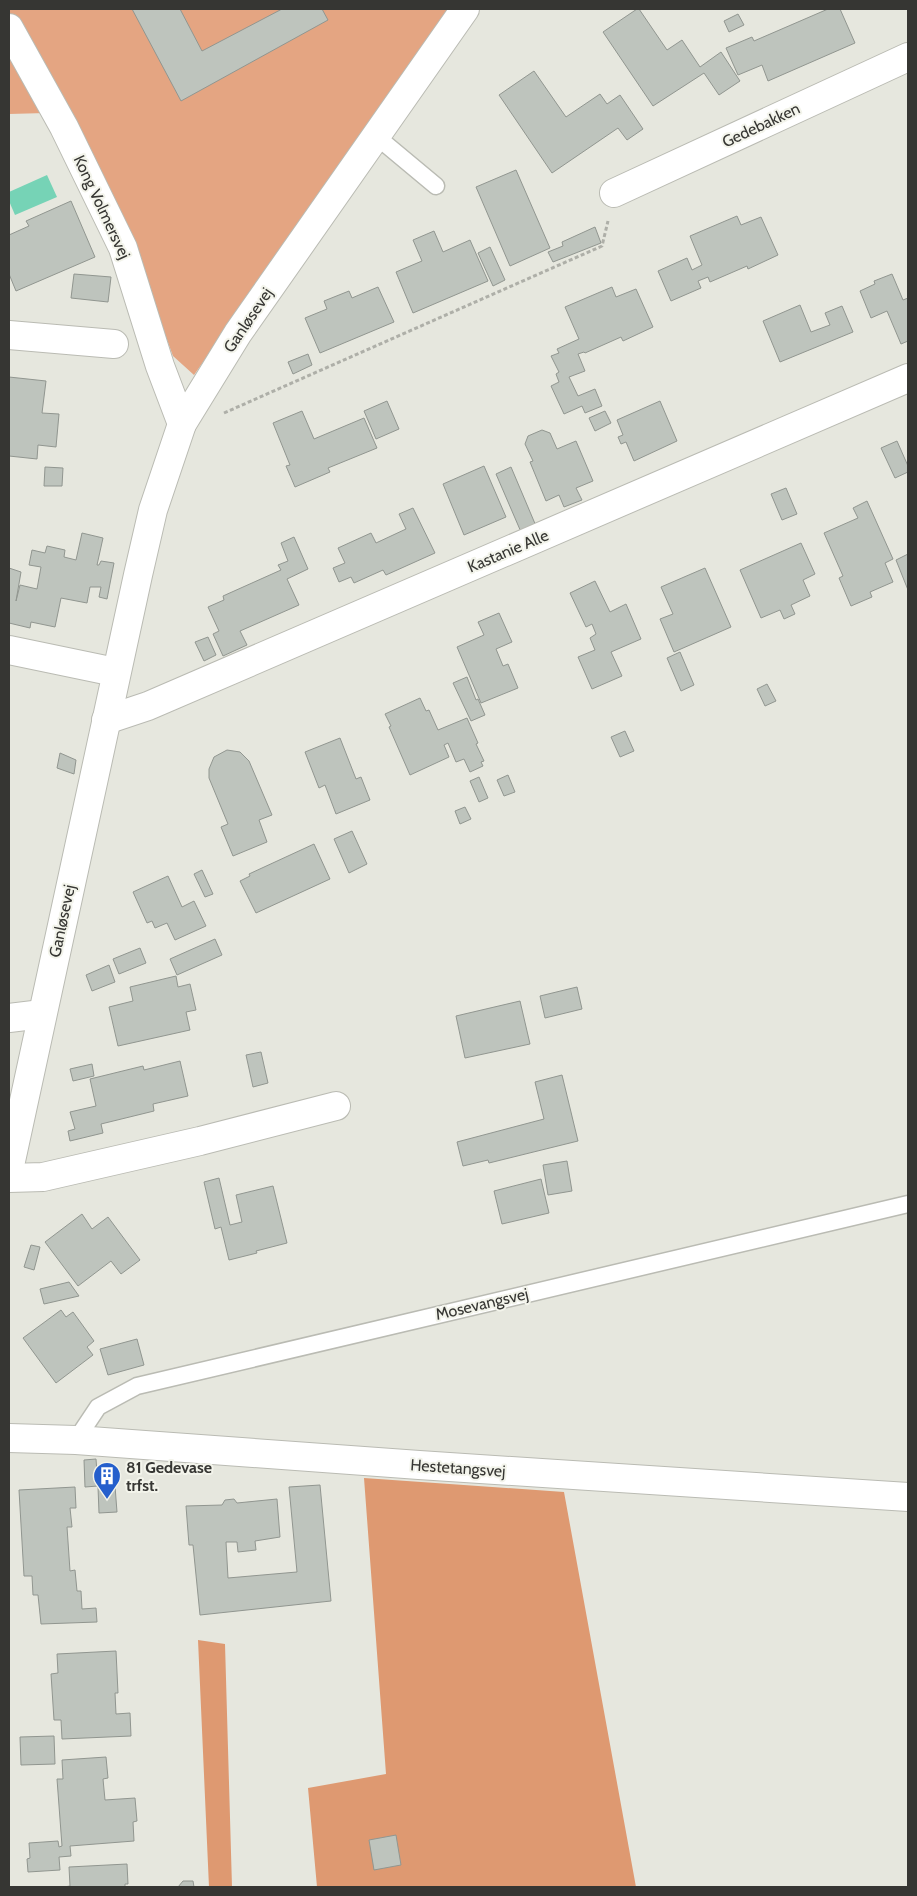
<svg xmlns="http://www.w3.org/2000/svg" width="917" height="1896" font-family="Cabin,sans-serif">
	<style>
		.green { fill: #e4a582 }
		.forest { fill: #de9971 }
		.water { fill: #76d3b6 }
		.building { fill: #bec4bd; stroke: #919690 }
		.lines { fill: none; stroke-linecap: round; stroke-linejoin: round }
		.service-casing { stroke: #babbb3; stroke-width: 19 }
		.minor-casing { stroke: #babbb3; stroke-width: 30 }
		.tertiary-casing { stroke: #babbb3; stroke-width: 30 }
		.path { stroke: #aeafa8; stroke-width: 3; stroke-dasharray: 4 2.5; stroke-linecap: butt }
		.service { stroke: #fff; stroke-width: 16 }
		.minor { stroke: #fff; stroke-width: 28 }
		.tertiary { stroke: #fff; stroke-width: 28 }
		.labels { text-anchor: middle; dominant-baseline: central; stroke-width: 4; stroke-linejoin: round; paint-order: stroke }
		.street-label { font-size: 16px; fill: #363633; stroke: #f3f4eb }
		.poi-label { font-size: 16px; font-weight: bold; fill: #363633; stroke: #f3f4eb; text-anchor: start }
	</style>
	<rect width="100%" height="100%" fill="#e6e7de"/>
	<path class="green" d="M9,9H449L194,375L173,356L128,235L46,113L9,114Z"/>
	<path class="forest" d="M364,1478L564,1492L636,1887H317L308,1788L386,1774Z
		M198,1640L225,1644L232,1887H209Z"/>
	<path class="water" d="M47,175L57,197L15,215L9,201V192Z"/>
	<path class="building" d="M132,9H180L202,51L282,9H322L328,20L181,101Z
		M637,9H639L667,50L682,40L700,67L721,52L740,81L719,95L704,73L653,106L603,32Z
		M828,9H840L855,43L768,81L762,65L738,75L726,48L752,37L754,41Z
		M738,14L744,25L729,32L724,21Z
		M534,71L566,117L600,94L607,104L620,95L643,129L627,140L618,128L552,173L499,95Z
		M516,170L550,248L510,266L476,187Z
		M71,201L95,257L16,291L9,274V235L29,226L26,221Z
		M737,216L741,225L761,217L778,255L748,269L747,266L710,282L708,277L698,281L701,288L671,301L658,271L687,258L692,270L702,265L690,236Z
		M595,227L601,243L553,262L548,252L563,246L562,242Z
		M434,231L443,252L470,240L488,281L413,313L396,272L422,261L413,240Z
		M490,247L505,280L493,286L478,253Z
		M74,274L111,277L108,302L71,298Z
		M892,274L903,300L908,298V341L901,344L887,311L871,318L860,291L875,284L874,281Z
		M378,287L394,322L320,353L305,318L327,309L324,301L349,291L352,298Z
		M612,287L616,297L636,289L653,327L623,341L621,337L585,353L584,352L578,354L585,371L569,377L578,396L595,389L602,406L585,413L582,406L564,414L551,386L559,382L556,374L559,372L551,356L559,353L557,349L579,339L565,307Z
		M800,305L811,332L830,325L825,313L842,306L853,332L780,362L763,321Z
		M308,354L312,365L293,374L288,362Z
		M9,377L46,381L42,413L59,414L56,447L38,445L37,459L9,456Z
		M387,401L399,429L376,439L364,411Z
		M660,401L677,441L634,461L626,442L621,444L618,437L623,435L617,420Z
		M302,411L314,439L364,418L377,448L328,468L330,472L295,487L286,466L290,465L273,423Z
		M605,411L611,423L595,431L589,418Z
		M542,430L550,433L557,449L576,441L593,481L576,488L582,500L564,507L559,495L546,501L530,462L533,461L525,444L528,436Z
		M897,441L908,466V472L895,478L881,448Z
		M484,466L506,517L464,535L443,484Z
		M45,467L63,468L62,486H44Z
		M511,467L536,526L521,532L496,474Z
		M786,488L797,514L782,520L771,494Z
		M867,501L893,559L885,563L893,582L870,592L872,597L851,606L839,578L843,576L824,533L858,518L853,508Z
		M413,508L435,553L386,575L383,570L354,583L351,577L339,582L333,568L345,563L338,548L371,533L376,543L406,529L399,514Z
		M82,533L103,538L97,565H99L101,561L114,563L107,599L99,597L101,587H90L87,603L61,598L55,627L31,622L30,628L9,623V568L21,572L16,601L20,585L37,589L41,567L29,565L32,550L45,553L47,546L65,550L64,557L76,560Z
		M294,537L308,569L287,579L299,605L240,631L247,645L223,656L213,634L219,631L208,607L224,600L223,596L281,570L278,565L288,561L281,543Z
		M801,543L815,574L803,580L810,596L791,605L795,614L784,619L780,610L761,618L740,570Z
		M908,554V590L896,560Z
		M705,568L731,627L674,652L660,619L673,614L661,587Z
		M595,581L610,612L626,604L641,639L611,652L622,676L592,689L578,657L595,650L590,638L596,634L592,624L586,627L570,593Z
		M499,613L512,642L496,649L503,666L508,664L518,688L481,703L457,647L484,635L478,622Z
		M208,637L216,655L204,661L195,642Z
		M680,652L694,685L681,691L667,658Z
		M467,677L476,700L478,699L485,715L471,721L453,683Z
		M767,684L776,701L765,706L757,689Z
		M420,698L426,711L429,710L438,730L467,718L478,743L476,744L484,761L481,762L483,766L470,772L464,759L456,762L448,743L444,745L449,757L410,775L389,727L391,726L385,714Z
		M625,731L634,751L620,757L611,737Z
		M340,738L356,779L361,777L370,800L336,814L325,785L319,788L305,752Z
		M227,750L240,752L249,761L272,815L259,820L267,842L233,856L221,827L228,824L209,778V769L214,757Z
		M60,753L76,760L74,774L57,768Z
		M508,775L515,792L504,796L497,780Z
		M479,777L488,798L479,802L470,781Z
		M465,807L471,819L460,824L455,811Z
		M352,831L367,864L349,873L334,839Z
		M314,844L330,879L256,913L240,881L250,876L249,874Z
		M202,870L213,894L205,897L194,874Z
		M168,876L182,907L194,901L206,926L175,940L167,923L155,928L152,921L147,923L133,892Z
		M215,939L222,955L177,975L170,959Z
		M140,948L146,963L119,974L113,959Z
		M109,965L115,982L92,991L86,975Z
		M176,976L178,987L190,984L196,1010L186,1012L190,1030L118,1046L109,1007L133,1001L130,987Z
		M577,987L582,1009L545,1018L540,996Z
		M520,1001L530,1044L465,1058L456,1016Z
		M261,1052L268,1083L253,1087L246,1055Z
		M180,1061L188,1096L153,1104L154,1111L101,1124L103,1133L70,1141L68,1131L75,1129L70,1112L96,1106L90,1079L143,1066L144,1070Z
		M92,1064L94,1076L73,1081L70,1069Z
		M562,1075L578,1141L489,1163L488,1160L463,1166L457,1142L544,1119L535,1082Z
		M567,1161L572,1191L548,1195L543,1165Z
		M219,1178L230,1225L242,1222L236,1195L273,1186L287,1243L256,1251L257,1253L229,1260L221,1227L215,1229L204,1182Z
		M541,1179L549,1213L502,1224L494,1191Z
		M82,1214L92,1229L108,1217L140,1260L121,1274L111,1261L78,1286L45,1242Z
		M31,1245L40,1247L34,1270L24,1267Z
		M69,1282L79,1296L44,1304L40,1289Z
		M61,1310L66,1317L73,1312L94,1341L87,1347L93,1355L56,1383L23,1338Z
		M137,1339L144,1365L108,1375L100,1349Z
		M96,1459L98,1486L85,1487L84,1460Z
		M320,1485L331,1601L200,1615L193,1545H189L186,1506L222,1505L225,1500L234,1499L237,1503L277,1499L280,1537L255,1541L256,1550L238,1552L237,1542H226L228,1578L297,1572L289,1487Z
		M115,1486L117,1512L99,1513L98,1487Z
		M75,1487L76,1508H70L72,1527H67L70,1571L75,1570L77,1591H81L82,1609L96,1608L97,1622L41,1624L38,1595H33L32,1576H24L19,1490Z
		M116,1651L118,1693H115L116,1714L130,1713L131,1736L62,1739L61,1720H54L51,1674L58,1673L57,1654Z
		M54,1736L55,1764L21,1765L20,1737Z
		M106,1757L108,1778L103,1779L105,1800L135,1798L137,1821L133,1822L134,1841L70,1846L71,1856L59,1857L60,1870L28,1872L27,1859L30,1858L29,1843L58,1841L59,1847L62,1846L57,1779H63L62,1760Z
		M396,1835L401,1865L374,1870L369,1840Z
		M127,1864L128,1884H125V1887H64L70,1886L69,1867Z
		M183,1881H193L194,1887H178Z"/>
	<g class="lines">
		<defs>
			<path id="service" d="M376,136L436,186
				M76,1440L98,1407L137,1386L908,1204"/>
			<path id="minor" d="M9,28L64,127L123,248L160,366L182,424
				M614,193L908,57
				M9,335L114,344
				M9,650L115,672
				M106,720L148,706L908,378
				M9,1018L42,1014
				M9,1178L43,1177L200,1141L336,1106
				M9,1438L76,1440L419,1465L908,1497"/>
			<path id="tertiary" d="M9,1170L138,575L153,510L182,424L238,333L465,9"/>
		</defs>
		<use href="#service" class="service-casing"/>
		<use href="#minor" class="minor-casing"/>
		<use href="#tertiary" class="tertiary-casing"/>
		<path class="path" d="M224,413L602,246L608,221"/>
		<use href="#service" class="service"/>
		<use href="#minor" class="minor"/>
		<use href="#tertiary" class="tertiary"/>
	</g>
	<defs>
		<symbol id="building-pin" viewBox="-11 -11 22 30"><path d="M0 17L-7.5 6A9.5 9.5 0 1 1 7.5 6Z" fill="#255fcc" stroke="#f3f4eb"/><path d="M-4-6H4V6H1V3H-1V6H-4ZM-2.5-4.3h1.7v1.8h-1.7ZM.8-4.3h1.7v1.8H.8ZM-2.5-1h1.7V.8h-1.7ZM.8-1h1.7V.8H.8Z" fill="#fff"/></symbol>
	</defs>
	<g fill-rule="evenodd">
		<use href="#building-pin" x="91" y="1460" width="32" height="43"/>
	</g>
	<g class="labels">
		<g class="street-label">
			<text transform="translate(761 125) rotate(-25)">Gedebakken</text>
			<text transform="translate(102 207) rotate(65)">Kong Volmersvej</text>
			<text transform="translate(248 320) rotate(-56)">Ganløsevej</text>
			<text transform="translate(508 551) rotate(-23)">Kastanie Alle</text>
			<text transform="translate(62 921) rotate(-78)">Ganløsevej</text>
			<text transform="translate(482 1304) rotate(-13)">Mosevangsvej</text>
			<text transform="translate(458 1468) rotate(4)">Hestetangsvej</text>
		</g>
		<g class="poi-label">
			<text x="126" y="1467">81 Gedevase<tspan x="126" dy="18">trfst.</tspan></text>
		</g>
	</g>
	<rect width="917" height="1896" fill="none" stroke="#363633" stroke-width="20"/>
</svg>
